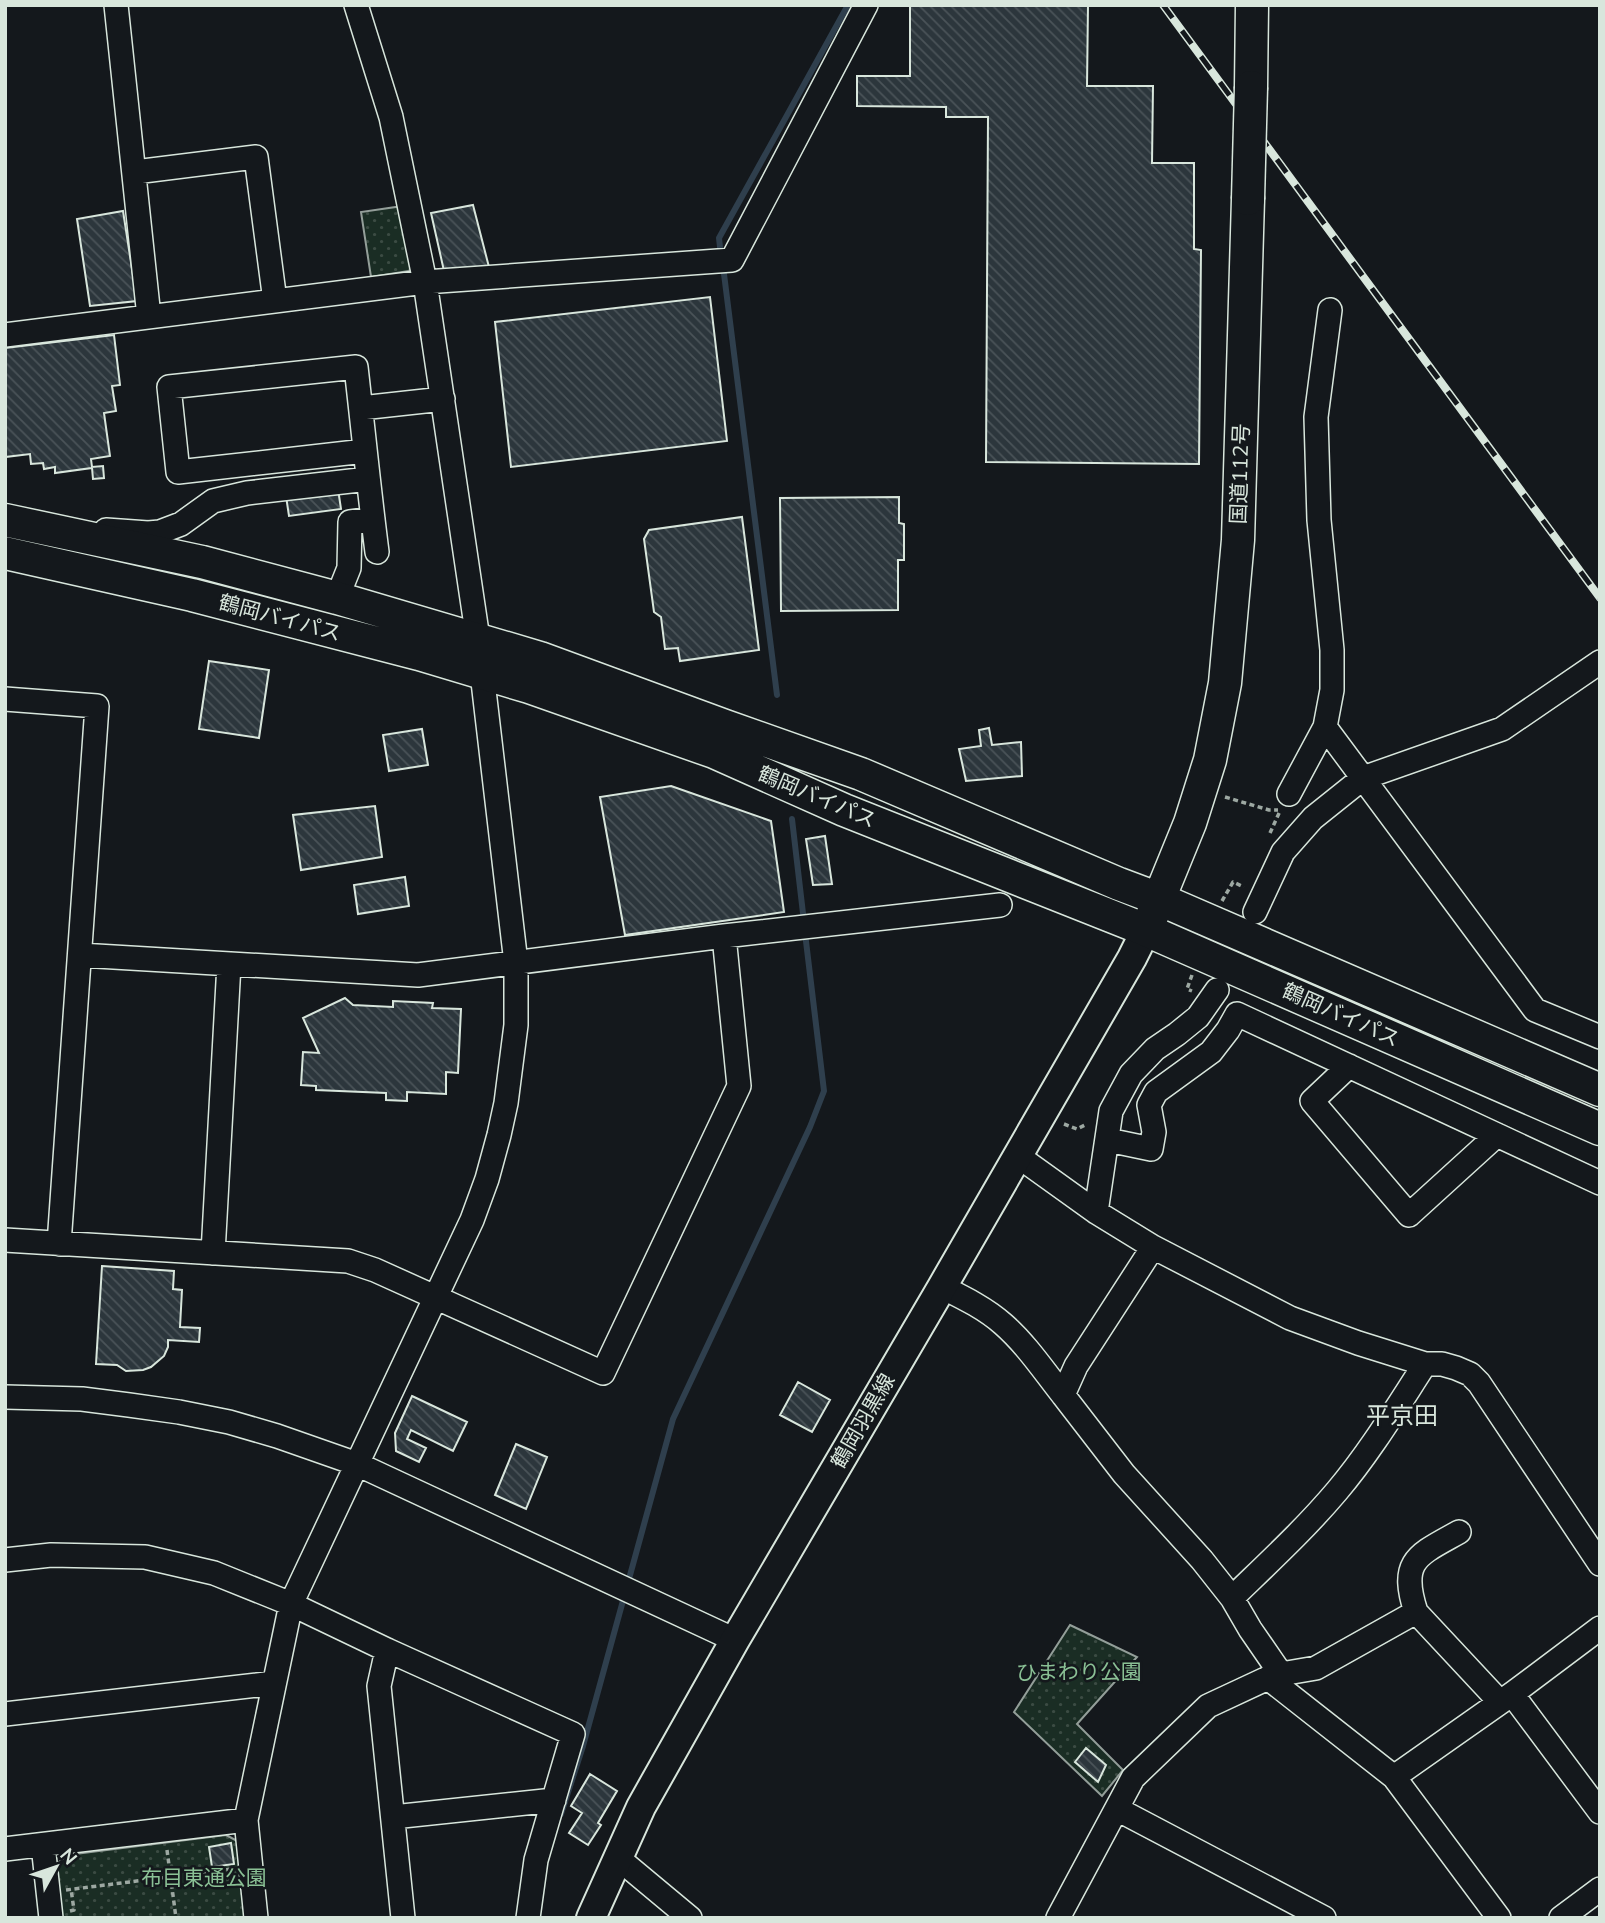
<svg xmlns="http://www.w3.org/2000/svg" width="1605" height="1923" font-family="'Nunito Sans','Noto Sans JP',sans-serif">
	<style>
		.park { fill: url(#park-dots); stroke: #939e99; stroke-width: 2 }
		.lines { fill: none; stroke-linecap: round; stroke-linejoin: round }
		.stream { stroke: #2f3f4d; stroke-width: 6 }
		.building { fill: url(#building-back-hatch); stroke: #d8e6dc; stroke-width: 2 }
		.minor-casing { stroke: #d8e6dc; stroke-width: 26 }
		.major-casing { stroke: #d8e6dc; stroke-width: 32 }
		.highway-casing { stroke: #d8e6dc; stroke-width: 35 }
		.path { stroke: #9da8a2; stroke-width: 3.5; stroke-dasharray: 5 3.5; stroke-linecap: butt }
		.minor { stroke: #14181c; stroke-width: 23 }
		.major { stroke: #14181c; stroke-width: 28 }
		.highway { stroke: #14181c; stroke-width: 32 }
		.rail-casing { stroke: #d8e6dc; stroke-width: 8 }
		.rail { stroke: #14181c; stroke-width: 5; stroke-dasharray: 16; stroke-linecap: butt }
		.highway-bridge-casing { stroke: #d8e6dc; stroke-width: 35; stroke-linecap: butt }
		.highway-bridge { stroke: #14181c; stroke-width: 32 }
		.labels { text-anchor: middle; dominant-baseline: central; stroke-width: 5; stroke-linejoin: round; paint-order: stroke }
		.street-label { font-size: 21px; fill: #d8e6dc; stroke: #14181c }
		.park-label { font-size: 21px; fill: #8ac095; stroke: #14181c }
		.quarter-label { font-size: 24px; fill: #d8e6dc; stroke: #14181c }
	</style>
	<defs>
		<pattern id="park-dots" width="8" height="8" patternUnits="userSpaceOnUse" patternTransform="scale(1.75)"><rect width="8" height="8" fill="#1a2d24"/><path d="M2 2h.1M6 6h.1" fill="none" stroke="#3b4b43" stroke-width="1.8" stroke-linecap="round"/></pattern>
		<pattern id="building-back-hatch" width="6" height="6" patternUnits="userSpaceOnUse" patternTransform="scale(1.75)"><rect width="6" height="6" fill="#2c363c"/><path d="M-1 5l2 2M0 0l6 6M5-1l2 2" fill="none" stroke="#4a5358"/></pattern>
	</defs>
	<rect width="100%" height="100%" fill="#14181c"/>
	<path class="park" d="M403,206L415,270L371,277L361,212Z
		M1070,1625L1137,1657L1077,1724L1123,1770L1102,1796L1014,1712Z
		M226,1835L241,1843L252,1918H62L55,1866L67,1855Z"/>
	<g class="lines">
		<path class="stream" d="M721,256L719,238L848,5
			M723,266L777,695
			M792,819L804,922
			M561,1814L583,1746L673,1419L810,1127L824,1091L805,933"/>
	</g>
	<path class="building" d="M910,5H1088L1087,86H1153L1152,163H1194V249L1201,250L1199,464L986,462L988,117H946V107L857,106V76H910Z
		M473,205L490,271H444L431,213Z
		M123,211L137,301L90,306L77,219Z
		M710,297L727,441L511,467L495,322Z
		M114,335L120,385L112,386L116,411L104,413L110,456L91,459L92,467L103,466L104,478L93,479L92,468L55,473V467L44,469L43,463L31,464L30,454L5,457V348Z
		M338,489L341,509L289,516L286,496Z
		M899,497V523L904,524V560H898V610L781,611L780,498Z
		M742,517L759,650L680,661L678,648L665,649L661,617L654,612L644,539L649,530Z
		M209,661L269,670L259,738L199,729Z
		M989,728L992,745L1021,742L1022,776L966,781L959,749L981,746L979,730Z
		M422,729L428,765L389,771L383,735Z
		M671,786L771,821L784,912L625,935L600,797Z
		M375,806L382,857L301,870L293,815Z
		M825,836L832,884L813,885L806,839Z
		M405,877L409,906L358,914L354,885Z
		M345,998L353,1005L393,1007V1001L433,1003L432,1008L461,1009L458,1073L446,1072V1094L407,1092V1101L386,1100V1093L316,1090V1086L301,1085L303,1052L319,1053L303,1018Z
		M102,1266L174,1271L173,1289L182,1290L180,1327L200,1328L199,1342L168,1340V1347L164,1356L151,1367L143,1370L126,1371L117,1365L96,1364Z
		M798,1382L830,1400L812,1432L780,1415Z
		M412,1396L467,1422L453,1451L411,1430L407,1439L426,1448L419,1462L396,1451L395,1433Z
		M516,1444L547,1457L526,1509L495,1495Z
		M1086,1748L1106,1765L1098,1782L1075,1762Z
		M590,1774L617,1791L598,1823L601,1825L588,1845L569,1833L582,1813L571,1806Z
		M231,1843L234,1864L212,1867L209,1847Z"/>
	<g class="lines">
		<defs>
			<path id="minor" d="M116,5L149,317
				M135,172L256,157L275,301
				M1330,310L1316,417L1319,520L1332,650V690L1325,727L1535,1010L1600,1037
				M5,335L425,282L732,260L866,5
				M361,408L443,399
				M365,451L178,472L169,387L356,367C363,428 369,490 377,552
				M106,530L148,533L160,532L181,524L213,501L247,493L368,479
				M337,598L349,568L350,522L373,519
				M5,699L97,706L59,1244
				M1289,794L1325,727
				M1255,912L1283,852L1313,818L1363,778L1502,729L1600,662
				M80,955L418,975L724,936L1000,905
				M1349,1066L1312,1101L1409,1215L1497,1135
				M1108,1140L1151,1149L1154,1132L1149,1105L1156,1092L1211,1052L1228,1030L1237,1014L1600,1183
				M1018,1156L1096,1212L1153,1247L1290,1318L1358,1343L1425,1364H1442L1456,1368L1470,1374L1479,1383L1600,1564
				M1096,1212L1111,1111L1131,1074L1155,1049L1177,1034L1198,1017L1217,990
				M5,1240L348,1261L375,1270L603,1373L739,1086L724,936
				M1153,1247L1076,1366L1063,1395L1124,1474L1202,1560L1232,1598L1250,1629L1281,1674
				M213,1253L229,964
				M942,1287C962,1297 985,1308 1003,1324C1026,1344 1044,1371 1063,1395
				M5,1397L82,1399L129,1405L179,1412L229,1422L277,1436L357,1464L735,1640
				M1459,1532C1418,1555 1399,1560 1416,1612L1500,1702
				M5,1560L51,1555L145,1557L214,1573L291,1604L387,1650L573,1734L536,1860L528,1918
				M1232,1598C1268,1563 1305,1529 1337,1491C1370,1452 1397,1407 1425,1364
				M387,1650L379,1686L403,1918
				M1268,1678L1394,1777L1499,1918
				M1512,1694L1600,1812
				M5,1714L274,1683
				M1394,1777L1512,1694L1600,1628
				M1117,1809L1324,1918
				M393,1817L554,1800
				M43,1845L51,1918
				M5,1849L246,1820
				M618,1858L690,1918
				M256,1918L246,1820L291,1604L472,1220L487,1179L499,1135L506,1103L516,1025V963L478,639L425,282L391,117L356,5
				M1058,1918L1133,1778L1208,1706L1268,1678L1281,1674L1316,1668L1416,1612
				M1561,1918L1600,1889"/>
			<path id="major" d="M591,1918L641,1807L735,1640L942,1287L1132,958L1146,930"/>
			<path id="highway" d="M1251,87L1252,5
				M5,520L202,562L337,598L540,658L725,726L861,774L1119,884L1159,899L1600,1090
				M5,553L192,595L419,654L529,687L714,752L844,810L1146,930L1600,1129
				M1152,916L1190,823L1210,760L1225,683L1238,540L1248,199"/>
		</defs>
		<use href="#minor" class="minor-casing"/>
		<use href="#major" class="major-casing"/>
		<use href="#highway" class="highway-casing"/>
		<path class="path" d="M1225,797L1269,810H1278
			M1270,833L1280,811
			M1222,901L1233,882L1244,887
			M1192,975L1187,989L1192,991
			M1064,1124L1077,1129L1087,1124
			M167,1850L176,1918
			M66,1890L232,1869
			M70,1911L74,1910L71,1889"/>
		<use href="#minor" class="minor"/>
		<use href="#major" class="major"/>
		<use href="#highway" class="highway"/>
		<defs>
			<path id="rail" d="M1163,5L1600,598"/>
		</defs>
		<use href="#rail" class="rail-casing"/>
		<use href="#rail" class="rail"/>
		<defs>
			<path id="highway-bridge" d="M1248,199L1251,87"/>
		</defs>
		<use href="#highway-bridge" class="highway-bridge-casing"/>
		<use href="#highway-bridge" class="highway-bridge"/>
	</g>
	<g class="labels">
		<g class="street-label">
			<text transform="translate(1240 474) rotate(-88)">国道112号</text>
			<text transform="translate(280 618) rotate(15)">鶴岡バイパス</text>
			<text transform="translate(817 797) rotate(23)">鶴岡バイパス</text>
			<text transform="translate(1341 1015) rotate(24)">鶴岡バイパス</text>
			<text transform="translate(863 1421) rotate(-60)">鶴岡羽黒線</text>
		</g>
		<g class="park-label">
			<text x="1079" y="1672">ひまわり公園</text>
			<text x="204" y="1878">布目東通公園</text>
		</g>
		<g class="quarter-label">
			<text x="1402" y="1416">平京田</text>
		</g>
	</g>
	<rect width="1605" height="1923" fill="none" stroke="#d8e6dc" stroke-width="14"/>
	<g transform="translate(56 1867) rotate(50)" stroke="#14181c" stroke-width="5" paint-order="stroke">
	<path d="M0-5L12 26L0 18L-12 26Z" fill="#d8e6dc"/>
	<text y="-10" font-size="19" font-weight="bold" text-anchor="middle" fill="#d8e6dc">N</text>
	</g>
</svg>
